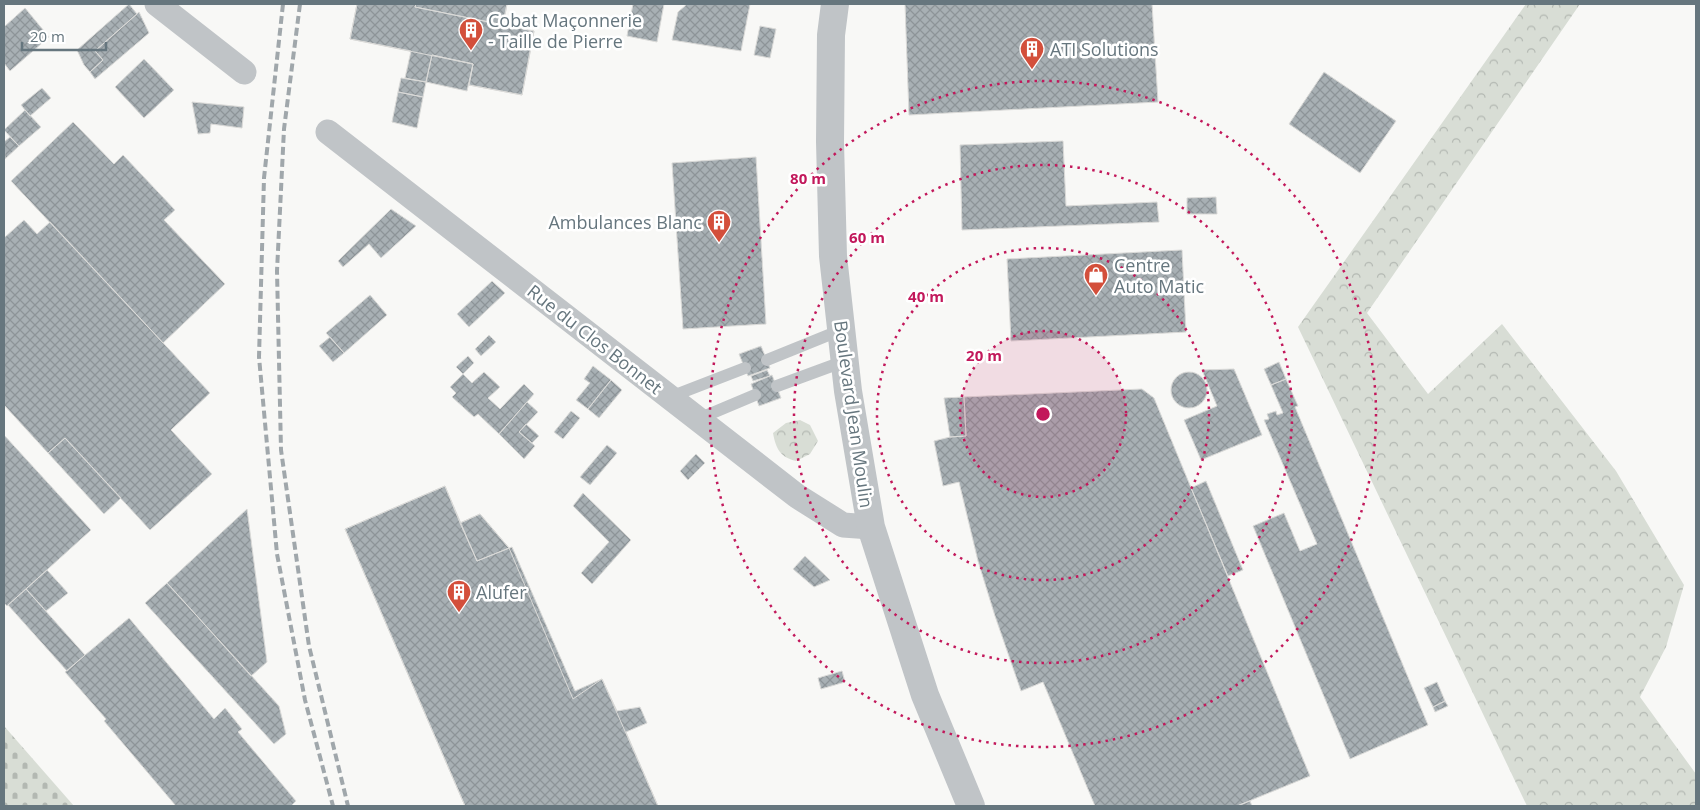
<svg xmlns="http://www.w3.org/2000/svg" width="1700" height="810" font-family="'Open Sans',sans-serif">
	<style>
		.forest { fill: url(#forest-crowns) }
		.cemetery { fill: url(#cemetery-stones) }
		.building { fill: url(#building-cross-hatch); stroke: #dadad8 }
		.lines { fill: none; stroke-linecap: round; stroke-linejoin: round }
		.service { stroke: #c0c4c7; stroke-width: 12 }
		.minor { stroke: #c0c4c7; stroke-width: 25 }
		.tertiary { stroke: #c0c4c7; stroke-width: 28 }
		.rail { stroke: #a0a7ab; stroke-width: 4; stroke-dasharray: 8 4; stroke-linecap: butt }
		.ring { fill: none; stroke: #c2185b; stroke-width: 2.5; stroke-dasharray: 2.5 5 }
		.labels { text-anchor: middle; dominant-baseline: central; stroke-width: 5; stroke-linejoin: round; paint-order: stroke }
		.poi-label { font-size: 18px; fill: #66767e; stroke: #fff; text-anchor: start }
		.street-label { font-size: 18px; fill: #66767e; stroke: #fff }
		.centre { fill: #c2185b; stroke: #fff; stroke-width: 2.5 }
		.ring-label { font-size: 15px; text-anchor: middle; font-weight: bold; fill: #c2185b; stroke: #fff; stroke-width: 5; stroke-linejoin: round; paint-order: stroke }
	</style>
	<defs>
		<pattern id="forest-crowns" width="20" height="18" patternUnits="userSpaceOnUse" patternTransform="scale(1.25)"><rect width="20" height="18" fill="#d8ddd5"/><path d="M2 6a3 3 0 1 1 6 0M12 15a3 3 0 1 1 6 0" fill="none" stroke="#b3b8b2"/></pattern>
		<pattern id="cemetery-stones" width="16" height="16" patternUnits="userSpaceOnUse" patternTransform="scale(1.25)"><rect width="16" height="16" fill="#d8ddd5"/><path d="M2 7V4a2 2 0 0 1 4 0v3zM10 15v-3a2 2 0 0 1 4 0v3z" fill="#b3b8b2"/></pattern>
		<pattern id="building-cross-hatch" width="8" height="8" patternUnits="userSpaceOnUse" patternTransform="scale(1.25)"><rect width="8" height="8" fill="#a8b0b4"/><path d="M0 0l8 8M0 8l8-8" fill="none" stroke="#8d9498"/></pattern>
	</defs>
	<rect width="100%" height="100%" fill="#f8f8f6"/>
	<path class="forest" d="M1526,4H1580L1367,313L1428,394L1502,324L1616,471L1684,585L1666,647L1640,697L1696,774V806H1527L1298,327Z
		M800,420L810,425L818,441L810,454L796,461C780,457 776,449 773,433L786,423Z"/>
	<path class="cemetery" d="M4,726L74,806H4Z"/>
	<path class="building" d="M129,4L137,14L95,51L103,60L90,72L84,65L77,50Z
		M357,4H416L415,7L534,31L522,95L469,85L473,64L432,55L426,82L405,78L411,51L350,39Z
		M357,4H507L503,25L534,31L522,95L469,85L473,64L350,39Z
		M416,4H507L503,25L415,7Z
		M633,4H664L657,42L627,36Z
		M686,4H750L741,51L672,40L678,12L685,6Z
		M905,4H1152L1158,102L909,115Z
		M25,8L49,37L10,71L4,63V27Z
		M139,12L149,33L95,79L90,72L103,60L95,51Z
		M760,26L776,29L770,58L754,55Z
		M432,55L473,64L467,91L426,82Z
		M144,59L174,90L144,118L115,87Z
		M1324,72L1396,121L1360,173L1289,124Z
		M401,78L426,82L423,97L398,92Z
		M42,88L51,98L30,116L21,105Z
		M398,92L423,97L417,128L392,122Z
		M192,102L244,107L242,128L211,124L210,133L198,134Z
		M25,110L41,127L19,146L4,130Z
		M73,122L114,164L123,155L175,210L164,220L225,284L163,343L11,181Z
		M10,137L19,146L5,159L4,142Z
		M1063,141L1066,206L1157,202L1159,222L962,230L960,145Z
		M756,157L766,324L683,329L672,163Z
		M1216,197L1217,214H1187V198Z
		M391,209L416,226L381,258L369,244L343,267L338,261Z
		M24,220L37,234L50,222L210,393L171,430L212,474L150,530L65,438L48,453L4,405V238Z
		M1182,250L1186,332L1011,341L1007,259Z
		M492,281L505,293L469,327L457,314Z
		M370,295L387,315L344,353L326,333Z
		M489,335L496,342L481,356L475,349Z
		M330,337L344,353L333,362L319,346Z
		M761,346L770,368L748,376L739,354Z
		M468,356L474,363L463,374L456,367Z
		M1279,362L1286,379L1271,385L1264,369Z
		M593,366L611,380L588,409L576,400L590,383L584,379Z
		M1234,369L1262,435L1201,460L1184,420L1217,406L1202,370Z
		M767,370L770,376L753,381L751,376Z
		M1171 390a18 18 0 1 1 36 0a18 18 0 1 1-36 0Z
		M484,372L500,387L488,398L500,409L524,384L534,394L499,434L478,414L474,417L452,397L456,393L450,387L463,374L472,383Z
		M772,375L781,398L759,406L751,384Z
		M1286,379L1298,406L1295,407L1428,725L1350,759L1253,526L1284,513L1300,551L1317,544L1264,420L1269,419L1267,414L1276,411L1277,415L1283,413L1271,385Z
		M611,380L622,390L599,418L588,409Z
		M1142,389L1154,398L1310,776L1237,806H1095L1043,682L1021,691L995,616L978,561L959,482L943,486L934,441L950,437L966,436L964,397Z
		M964,397L966,436L950,437L944,398Z
		M527,402L538,412L519,432L535,446L524,459L499,434Z
		M571,411L580,418L563,439L554,432Z
		M526,424L539,436L532,443L519,432Z
		M4,435L91,530L7,606L4,603Z
		M65,438L121,498L104,514L48,453Z
		M607,445L617,453L590,485L580,477Z
		M696,454L705,463L688,480L680,471Z
		M1206,481L1243,570L1228,576L1191,488Z
		M445,486L477,561L512,547L575,691L602,679L617,711L640,707L647,723L626,732L658,806H465L345,529Z
		M445,486L460,523L480,514L509,548L573,699L602,679L658,806H465L345,529Z
		M583,493L631,540L592,584L581,573L609,542L573,506Z
		M247,509L267,662L251,676L167,583Z
		M480,514L509,548L477,561L460,523Z
		M805,556L830,580L814,587L793,569Z
		M47,570L68,593L46,611L26,589Z
		M167,583L279,706L286,734L274,744L145,603Z
		M26,589L85,655L67,671L8,605Z
		M129,618L214,719L225,708L242,729L238,732L296,801L291,806H176L104,721L106,719L65,672Z
		M842,671L845,682L821,689L818,678Z
		M1437,682L1445,701L1433,707L1424,688Z
		M1445,701L1448,706L1435,712L1433,707Z
		M1250,801L1252,806H1237Z"/>
	<g class="lines">
		<path class="service" d="M767,360L841,330
			M777,386L845,361
			M670,397L745,368
			M698,419L755,395"/>
		<path class="minor" d="M157,4L244,72
			M328,132L797,496L843,525L871,527"/>
		<path class="tertiary" d="M835,4L831,35L830,142L833,256L848,391L871,527L925,695L971,806"/>
		<path class="rail" d="M283,4L264,178L259,357L277,554L305,700L333,806
			M300,4L284,129L277,271L281,450L309,646L348,806"/>
	</g>
	<circle cx="1043" cy="414" r="83" fill="#c2185b" fill-opacity=".12"/>
	<g class="ring">
		<circle cx="1043" cy="414" r="83"/>
		<circle cx="1043" cy="414" r="166"/>
		<circle cx="1043" cy="414" r="249"/>
		<circle cx="1043" cy="414" r="333"/>
	</g>
	<defs>
		<symbol id="building-pin" viewBox="-11 -11 22 30"><path d="M0 17L-7.5 6A9.5 9.5 0 1 1 7.5 6Z" fill="#d34f3b" stroke="#fff"/><path d="M-4-6H4V6H1V3H-1V6H-4ZM-2.5-4.3h1.7v1.8h-1.7ZM.8-4.3h1.7v1.8H.8ZM-2.5-1h1.7V.8h-1.7ZM.8-1h1.7V.8H.8Z" fill="#fff"/></symbol>
		<symbol id="shop-pin" viewBox="-11 -11 22 30"><path d="M0 17L-7.5 6A9.5 9.5 0 1 1 7.5 6Z" fill="#d34f3b" stroke="#fff"/><path d="M-5-2.5h2.3a2.7 3.5 0 0 1 5.4 0H5L5.5 6h-11ZM-1.5-2.5h3a1.5 2.3 0 0 0-3 0Z" fill="#fff"/></symbol>
	</defs>
	<g fill-rule="evenodd">
		<use href="#building-pin" x="457" y="16" width="28" height="38"/>
		<use href="#building-pin" x="1018" y="35" width="28" height="38"/>
		<use href="#building-pin" x="705" y="208" width="28" height="38"/>
		<use href="#shop-pin" x="1082" y="261" width="28" height="38"/>
		<use href="#building-pin" x="445" y="578" width="28" height="38"/>
	</g>
	<g class="labels">
		<g class="poi-label">
			<text x="488" y="20">Cobat Maçonnerie<tspan x="488" dy="21">- Taille de Pierre</tspan></text>
			<text x="1050" y="49">ATI Solutions</text>
			<text x="702" y="222" text-anchor="end">Ambulances Blanc</text>
			<text x="1114" y="265">Centre<tspan x="1114" dy="21">Auto Matic</tspan></text>
			<text x="476" y="592">Alufer</text>
		</g>
		<g class="street-label">
			<text transform="translate(595 339) rotate(38)">Rue du Clos Bonnet</text>
			<text transform="translate(854 414) rotate(82)">Boulevard Jean Moulin</text>
		</g>
	</g>
	<circle cx="1043" cy="414" r="8" class="centre"/>
	<g class="ring-label">
		<text x="808" y="184">80 m</text>
		<text x="867" y="243">60 m</text>
		<text x="926" y="302">40 m</text>
		<text x="984" y="361">20 m</text>
	</g>
	<rect width="1700" height="810" fill="none" stroke="#66767e" stroke-width="10"/>
	<path d="M22 42v8h84v-8" fill="none" stroke="#66767e" stroke-width="2.5"/>
	<text x="30" y="42" font-size="15" fill="#66767e" stroke="#ffffff" stroke-width="4" paint-order="stroke">20 m</text>
</svg>
